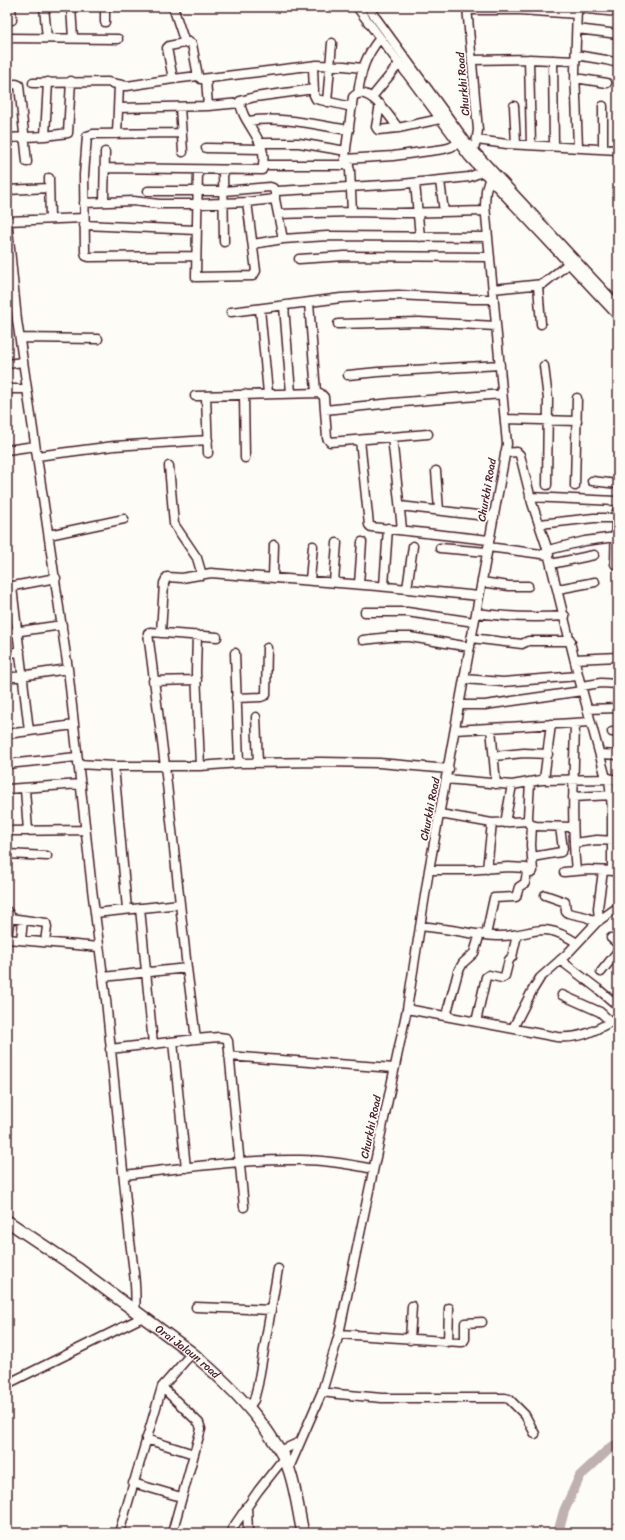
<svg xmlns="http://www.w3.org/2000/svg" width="625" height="1540" font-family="Sriracha,sans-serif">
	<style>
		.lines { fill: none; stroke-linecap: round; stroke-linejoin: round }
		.river { stroke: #c0b1b1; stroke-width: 10 }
		.minor-casing { stroke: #4a1f2b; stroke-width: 11 }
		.major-casing { stroke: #4a1f2b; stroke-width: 14 }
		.minor { stroke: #fdfcf7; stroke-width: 8 }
		.major { stroke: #fdfcf7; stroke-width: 11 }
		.labels { text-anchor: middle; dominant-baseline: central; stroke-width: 3.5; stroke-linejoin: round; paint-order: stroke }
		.street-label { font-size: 11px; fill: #4a1f2b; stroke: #fdfcf7 }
	</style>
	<rect width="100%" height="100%" fill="#fdfcf7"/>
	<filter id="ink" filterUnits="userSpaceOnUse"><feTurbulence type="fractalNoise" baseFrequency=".025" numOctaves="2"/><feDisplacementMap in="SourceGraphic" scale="8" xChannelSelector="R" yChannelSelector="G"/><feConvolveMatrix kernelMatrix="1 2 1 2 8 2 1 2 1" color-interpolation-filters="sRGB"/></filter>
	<g filter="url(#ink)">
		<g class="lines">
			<path class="river" d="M558,1533L564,1511L580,1476L611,1447L618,1444"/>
			<defs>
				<path id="minor" d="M11,7L12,20
					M44,7L47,38
					M71,7L73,38
					M173,7L185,43
					M357,7L469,157L618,316
					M368,7L467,143L618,306
					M467,7L478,130L476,143L471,153
					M577,7L575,72L578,147
					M577,8L618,12
					M468,10H520L577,14
					M105,22V7
					M577,29L618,34
					M7,38L118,39
					M576,55L606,60L618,63
					M529,59L531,145
					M472,60L529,59L575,61
					M553,60L554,146
					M313,66L314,95L316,99L352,107
					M575,78L607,83
					M173,79L167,48L169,46L189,42L192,44L198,76L201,79L317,65L344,66L362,68
					M206,79L208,106
					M33,83L107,82L127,86L173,79L198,76
					M7,85L16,84L19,85L27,162
					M358,94C361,70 365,57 380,38
					M372,97L399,64
					M327,102L332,43
					M380,104L376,127L378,130L398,128L440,119
					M514,106L516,144
					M180,107L183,152
					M118,108L208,106L240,103
					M248,121C281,116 316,125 349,130
					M182,133L93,134L87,136L84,175L85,251L86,256L89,257L196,256
					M117,134L119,85
					M45,136L48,82
					M7,138L45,136L68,133L71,81
					M477,140L507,144L618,150
					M260,143H299L346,151
					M206,148L262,149
					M603,149V106
					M345,159L393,156L444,149L451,147L462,141
					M263,165H349
					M105,168L262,170L263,168C263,163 264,157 263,153C260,134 241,120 240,101L255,97L314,89
					M198,170L196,277L253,276L256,271L247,202
					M223,170L224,242
					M49,178L50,219
					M440,181L444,212
					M415,183L420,237
					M7,190L49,188
					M148,191H224L270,187L273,188L275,192
					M104,201L105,152
					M84,203L133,201L159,204H198L247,202L275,199
					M352,212L350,170L345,156L353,97C367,82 391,118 398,128
					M278,214L352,212L399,213L485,211
					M7,218L17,320L68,669L92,889L106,1000L130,1241C133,1265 137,1288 135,1312
					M7,221L84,218
					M84,225L196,230
					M283,239L275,199V192L277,191L402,184L469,177L482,172
					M253,244L283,239L327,236L488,237
					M299,259L345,256L490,257
					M538,286L541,324
					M493,289L543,284L569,263
					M309,303L316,392
					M284,306L291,393
					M260,309L268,393
					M231,312L341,298L376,296L398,295L473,299H494
					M338,324L419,322L496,326
					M20,338L98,339
					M7,364L23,362
					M544,366L548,399L547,485
					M348,375L378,372L500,365
					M7,389H27
					M244,394L245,458
					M195,396L320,393L324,397L327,438L330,442L428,434
					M206,396L208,453
					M325,410L392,403L502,394
					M505,419L577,421
					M392,437L402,529
					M360,440L369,525L371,527L489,540
					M7,450L35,446
					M505,453L517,452L520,455L532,503L546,545L580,682L606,778
					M37,456L114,446L208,440
					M169,466L174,524L197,558L202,575
					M436,471L439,510
					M592,481L618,484
					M575,486L577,398
					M530,497L616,501
					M400,506L494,517
					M540,524L594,518H616
					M49,535L124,519
					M488,547L549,555
					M440,548L487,552
					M548,550L585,541L615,537
					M551,564L594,555
					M615,564L616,513L618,510
					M273,578L274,545
					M310,580L313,546
					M334,582L337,543
					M482,582L509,586H528
					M359,584L362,542
					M384,586L388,528
					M8,587L56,578
					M12,587L29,731
					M407,589L413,546
					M558,589L595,582
					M365,612H407L474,622
					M476,613C506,617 535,618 565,616
					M7,633L62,625
					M161,633L164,583L167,577L182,578L211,573L223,574L377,586L479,596
					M197,635L196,672L200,766
					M471,638L522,644L528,641H571
					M363,640L390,637H410L470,647
					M235,653L239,763
					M7,654L20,651
					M575,659L618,657
					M7,678L68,669
					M464,679L503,682L578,676
					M153,681L197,680
					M581,686L601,683L618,684
					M236,698L261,697L266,695L267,648
					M459,705H485L582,691
					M587,709L618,708
					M256,717L258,763
					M575,723C574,772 571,821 576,871
					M491,728L496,784
					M455,730L590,722
					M612,732H618
					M7,734L74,725
					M601,754L618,755
					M494,756L524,753L548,754
					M7,764L77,757
					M78,764L114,766H200L239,763L321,762L379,763L449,769
					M114,766L127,909
					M609,778L612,808V871
					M446,779L512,785L541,780L618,779
					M544,780L551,724
					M530,782L528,817L529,824L536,826L573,827
					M7,789L81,784
					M25,789L28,831
					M573,797L612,795
					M440,814L492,823L528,821
					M505,823L512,785
					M7,831L86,830
					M574,843L597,840L618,841
					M7,854L47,856
					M532,857L561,852L563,849L560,827
					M487,869L492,823
					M429,870H468L508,867L526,868L527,873L525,883L519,887L516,897L494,898L486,935
					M564,872L588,870L618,871
					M527,873H531L533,871L531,845L532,825
					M545,895L565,902L566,912L568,913L586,917L597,922
					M140,908L153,1044
					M7,911L10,915L7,939
					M95,913L180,904
					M10,918L46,923L47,927L45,942
					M599,921L598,908L603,871
					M420,926C437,928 453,930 469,933C478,934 488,936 497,936C534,937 540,918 577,943
					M611,938L618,944
					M7,939L99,947
					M21,940L23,920
					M560,960L598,989L618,1006
					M601,972L618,951
					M103,977L187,968
					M562,995L600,1012L611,1022
					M407,1009L557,1037C583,1039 595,1030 618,1018
					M446,1016L458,972L463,963L474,953L480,934
					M476,1022L486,977L489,975L502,978L505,976L509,960L512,957L517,935
					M513,1028L532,991L540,978L567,954L597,922L618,907
					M196,1039L187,968L165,766L148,633L150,632L217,637
					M173,1042L186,1168
					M110,1049L196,1039L219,1037L226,1038L228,1041L244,1207
					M229,1056L267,1059L394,1068
					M124,1175C182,1168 242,1159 301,1160C325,1160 349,1164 373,1169
					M196,1307L271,1310
					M339,1334L460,1342H463L465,1339V1323L482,1322
					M410,1340L412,1306
					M448,1342L449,1308
					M7,1384L143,1317
					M162,1387L199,1423L201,1429L172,1533
					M322,1392L338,1394L382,1398H505L509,1399L525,1415L535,1434
					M249,1407L254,1400L258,1384L278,1269
					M146,1439L194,1454
					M280,1451L300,1442
					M289,1468L322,1392L339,1334L407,1009L429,870L507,444L485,205L486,190L492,170
					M133,1483L181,1497
					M247,1506L248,1533
					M232,1529L258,1491L284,1458
					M119,1533L162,1387L192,1353"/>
				<g id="major">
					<path id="s1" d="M7,1221L77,1268L192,1353C223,1379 252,1407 273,1440C279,1449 285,1457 288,1467C296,1488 298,1511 303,1533"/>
				</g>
			</defs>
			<use href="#minor" class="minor-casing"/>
			<use href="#major" class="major-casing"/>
			<use href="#minor" class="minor"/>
			<use href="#major" class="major"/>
		</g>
	</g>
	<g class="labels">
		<g class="street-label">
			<text transform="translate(463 84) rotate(-95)">Churkhi Road</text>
			<text transform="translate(487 490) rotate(-80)">Churkhi Road</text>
			<text transform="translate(430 809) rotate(-79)">Churkhi Road</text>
			<text transform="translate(371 1127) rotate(-78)">Churkhi Road</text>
			<text stroke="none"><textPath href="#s1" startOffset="223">Orai Jalaun road</textPath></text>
		</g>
	</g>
	<rect width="625" height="1540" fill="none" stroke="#fdfcf7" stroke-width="24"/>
	<rect x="12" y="12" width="601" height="1516" fill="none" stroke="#4a1f2b" stroke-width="1.5" filter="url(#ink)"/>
</svg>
